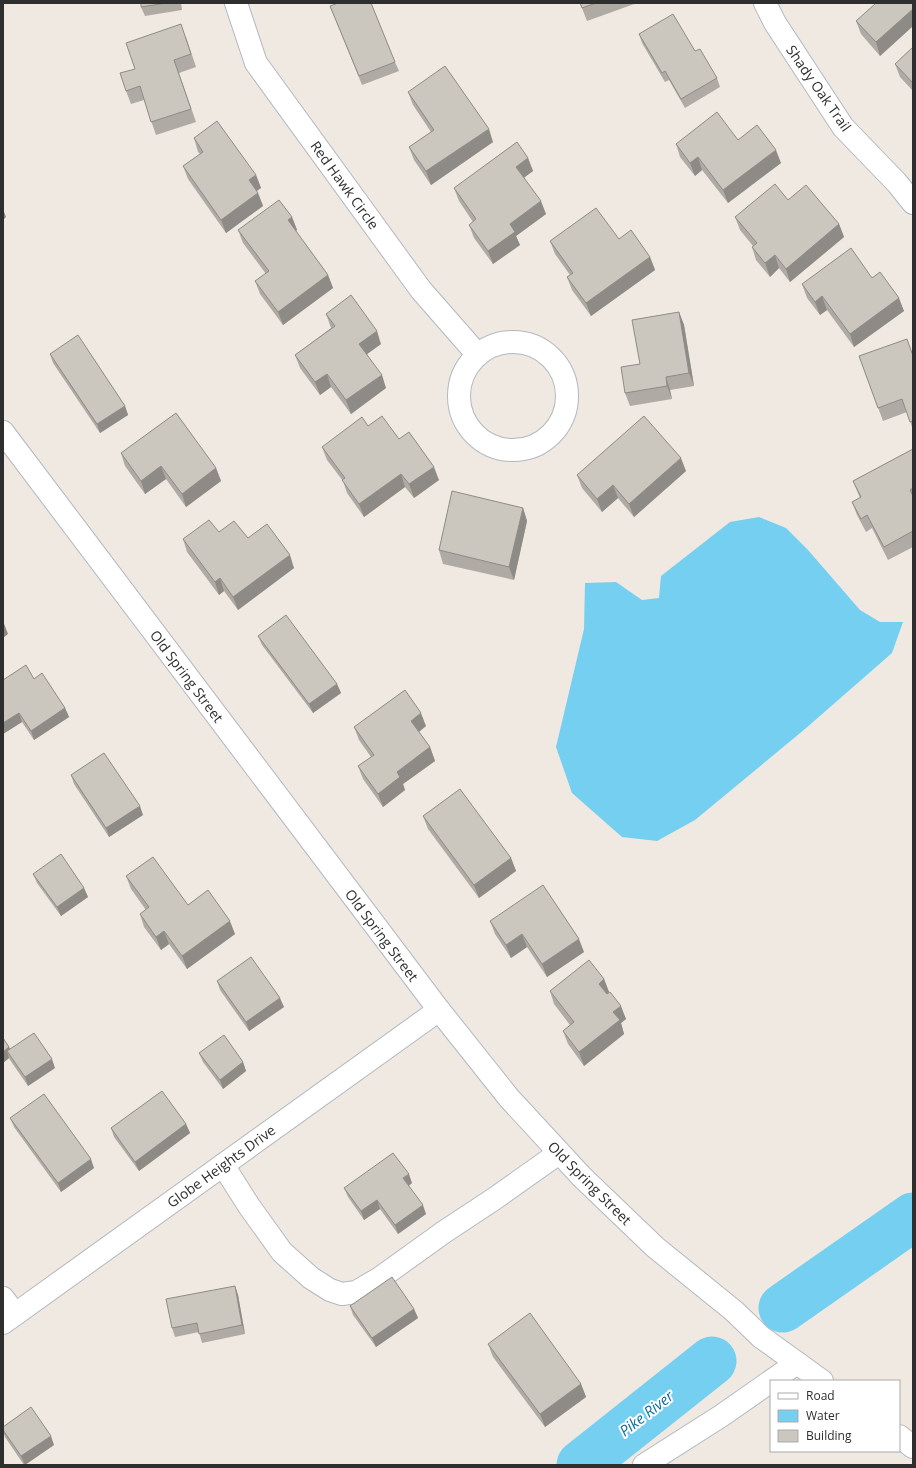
<svg xmlns="http://www.w3.org/2000/svg" width="916" height="1468" font-family="'Open Sans',sans-serif">
	<style>
		.water { fill: #75cff0 }
		.lines { fill: none; stroke-linecap: round; stroke-linejoin: round }
		.river { stroke: #75cff0; stroke-width: 49 }
		.minor-casing { stroke: #b4b7c1; stroke-width: 24 }
		.minor { stroke: #fff; stroke-width: 22 }
		.wall { fill: #afaba4 }
		.shaded-wall { fill: #8e8b86 }
		.building { fill: #cbc7bf; stroke: #8e8b86 }
		.labels { text-anchor: middle; dominant-baseline: central; stroke-width: 4; stroke-linejoin: round; paint-order: stroke }
		.street-label { font-size: 14px; fill: #2e2e2e; stroke: #fff }
		.water-label { font-size: 15px; font-style: italic; fill: #0d6fa3; stroke: #fff }
	</style>
	<rect width="100%" height="100%" fill="#efe9e1"/>
	<path class="water" d="M759,517L786,528L808,550L860,610L880,622H903L892,653L805,729L695,820L657,841L622,837L572,793L556,747L584,629L585,583L616,582L642,600L659,598L661,576L730,522Z"/>
	<g class="lines">
		<g class="river">
			<path d="M783,1308L913,1217"/>
			<path d="M581,1465L712,1361"/>
		</g>
		<defs>
			<g id="minor">
				<path d="M236,3L256,63L421,290L477,354"/>
				<path d="M765,3L775,23L843,127L897,183L913,203"/>
				<circle cx="513" cy="396" r="54"/>
				<path d="M3,432L439,1010L509,1098L582,1177L655,1247L734,1311L761,1337L822,1381"/>
				<path d="M223,1165L249,1206L282,1252L311,1278L330,1290L342,1294L356,1292L380,1278L444,1232L494,1199L559,1153"/>
				<path d="M3,1298L15,1314"/>
				<path d="M3,1323L439,1010"/>
				<path d="M899,1436L913,1447"/>
				<path d="M644,1465L721,1416L797,1363"/>
			</g>
		</defs>
		<use href="#minor" class="minor-casing"/>
		<use href="#minor" class="minor"/>
	</g>
	<g class="wall">
		<path d="M141,3H181L182,10L145,16L141,7Z"/>
		<path d="M580,3H637L587,21Z"/>
		<path d="M913,3V26L880,56L861,34L856,21Z"/>
		<path d="M330,6L395,62L399,71L362,85Z"/>
		<path d="M639,34L695,51L717,78L720,87L685,108L669,80L665,82L642,43Z"/>
		<path d="M186,37L196,67L179,73L196,122L156,135L144,100L131,104L126,91L135,69Z"/>
		<path d="M913,47V91L900,77L895,64Z"/>
		<path d="M408,92L493,142L431,185L414,160L409,147L431,132L413,105Z"/>
		<path d="M194,138L256,175L261,188L256,191L258,193L263,206L226,233L188,179L183,166L200,154L198,152Z"/>
		<path d="M738,140L781,163L728,203L702,170L695,176L680,157L676,144Z"/>
		<path d="M528,158L533,171L524,177L546,214L516,236L520,245L493,264L474,238L469,225L473,222L459,201L454,188Z"/>
		<path d="M788,200L839,224L844,237L790,282L779,268L770,277L756,260L752,247L753,246L740,230L735,217Z"/>
		<path d="M292,217L297,230L296,231L328,275L333,288L283,325L260,294L255,281L266,274L243,243L238,230Z"/>
		<path d="M550,241L650,257L655,270L591,316L572,290L567,277L570,275L555,254Z"/>
		<path d="M872,278L904,311L854,347L827,310L820,315L807,298L802,284Z"/>
		<path d="M679,312L684,325L694,386L670,390L672,399L630,406L625,393L640,364Z"/>
		<path d="M326,314L381,344L367,354L386,388L351,414L331,387L320,395L300,368L295,355L331,328Z"/>
		<path d="M50,354L125,406L128,415L100,433L53,363Z"/>
		<path d="M859,356H913V430L907,412L883,421Z"/>
		<path d="M368,426L399,439L439,480L414,498L405,487L364,517L347,493L343,481L327,460L322,447Z"/>
		<path d="M913,449V547L888,560L872,528L866,532L857,515L852,502L860,498L853,481Z"/>
		<path d="M121,453L216,468L221,481L186,507L166,479L145,494L125,466Z"/>
		<path d="M686,471L634,517L618,498L602,512L582,488L577,475Z"/>
		<path d="M523,508L527,521L514,580L443,564L439,550Z"/>
		<path d="M219,532L248,538L294,568L238,610L224,591L219,595L187,552L183,539Z"/>
		<path d="M258,636L337,684L341,693L313,713L262,645Z"/>
		<path d="M34,679L65,708L69,717L34,740L22,722L3,734V680Z"/>
		<path d="M426,726L419,732L430,747L435,761L403,784L405,790L383,807L363,779L358,766L371,757L359,740L354,727Z"/>
		<path d="M71,775L143,815L109,837L74,784Z"/>
		<path d="M423,816L511,858L516,871L479,898L428,829Z"/>
		<path d="M33,874L84,888L88,897L61,916L37,883Z"/>
		<path d="M126,876L188,905L235,934L187,969L169,944L161,950L144,927L140,914L146,910L131,889Z"/>
		<path d="M490,921L584,952L547,977L527,947L511,958L495,934Z"/>
		<path d="M604,979L609,992L607,994L626,1019L621,1023L624,1034L584,1066L568,1044L563,1031L570,1025L554,1004L550,991Z"/>
		<path d="M217,981L284,1007L249,1031L220,990Z"/>
		<path d="M3,1038L9,1047L10,1049L55,1068L28,1086L10,1060L9,1058L3,1063Z"/>
		<path d="M199,1053L243,1062L246,1071L223,1089L203,1062Z"/>
		<path d="M10,1118L94,1168L61,1192L14,1127Z"/>
		<path d="M186,1124L190,1133L139,1171L114,1137L111,1128Z"/>
		<path d="M412,1183L409,1186L426,1214L398,1234L380,1209L364,1220L348,1197L344,1188Z"/>
		<path d="M235,1286L238,1295L245,1334L202,1343L199,1332L175,1337L172,1328Z"/>
		<path d="M350,1306L414,1309L418,1318L376,1347L353,1315Z"/>
		<path d="M488,1344L581,1384L586,1397L545,1427L493,1357Z"/>
		<path d="M3,1427L54,1445L24,1465L5,1437L3,1432Z"/>
	</g>
	<g class="shaded-wall">
		<path d="M913,9V26L880,56L876,42Z"/>
		<path d="M489,129L493,142L431,185L426,171Z"/>
		<path d="M776,150L781,163L728,203L723,190Z"/>
		<path d="M698,157L702,170L695,176L690,163Z"/>
		<path d="M528,158L533,171L521,180L516,167Z"/>
		<path d="M256,175L261,188L254,193L249,180Z"/>
		<path d="M258,193L263,206L226,233L221,220Z"/>
		<path d="M541,201L546,214L516,236L520,245L493,264L488,251L510,224Z"/>
		<path d="M3,209L6,217L3,220Z"/>
		<path d="M292,217L297,230L293,233L288,220Z"/>
		<path d="M839,224L844,237L790,282L786,269Z"/>
		<path d="M775,255L779,268L770,277L765,263Z"/>
		<path d="M650,257L655,270L591,316L586,303Z"/>
		<path d="M328,275L333,288L283,325L278,312Z"/>
		<path d="M822,296L827,310L820,315L815,302Z"/>
		<path d="M899,298L904,311L854,347L850,334Z"/>
		<path d="M679,312L684,325L694,386L689,373Z"/>
		<path d="M377,331L381,344L363,357L359,344Z"/>
		<path d="M327,374L331,387L320,395L315,382Z"/>
		<path d="M382,375L386,388L351,414L346,400Z"/>
		<path d="M666,377L670,390L672,399L667,386Z"/>
		<path d="M125,406L128,415L100,433L97,424Z"/>
		<path d="M681,458L686,471L634,517L629,504Z"/>
		<path d="M161,466L166,479L145,494L141,481Z"/>
		<path d="M434,467L439,480L414,498L409,484Z"/>
		<path d="M216,468L221,481L186,507L182,494Z"/>
		<path d="M401,474L405,487L364,517L359,504Z"/>
		<path d="M613,485L618,498L602,512L597,499Z"/>
		<path d="M523,508L527,521L514,580L509,567Z"/>
		<path d="M290,555L294,568L238,610L233,597Z"/>
		<path d="M220,578L224,591L219,595L215,582Z"/>
		<path d="M3,621L8,634L3,638Z"/>
		<path d="M337,684L341,693L313,713L309,704Z"/>
		<path d="M65,708L69,717L34,740L31,731Z"/>
		<path d="M19,713L22,722L3,734V723Z"/>
		<path d="M421,713L426,726L416,734L411,721Z"/>
		<path d="M430,747L435,761L403,784L405,790L383,807L378,794L397,772Z"/>
		<path d="M140,806L143,815L109,837L106,828Z"/>
		<path d="M511,858L516,871L479,898L474,885Z"/>
		<path d="M84,888L88,897L61,916L57,907Z"/>
		<path d="M230,921L235,934L187,969L182,956Z"/>
		<path d="M164,931L169,944L161,950L156,937Z"/>
		<path d="M522,934L527,947L511,958L506,945Z"/>
		<path d="M579,939L584,952L547,977L542,964Z"/>
		<path d="M604,979L609,992L604,997L599,984Z"/>
		<path d="M280,998L284,1007L249,1031L246,1022Z"/>
		<path d="M621,1006L626,1019L621,1023L624,1034L584,1066L579,1052L613,1012Z"/>
		<path d="M9,1047L13,1056L7,1051L9,1058L3,1063V1052Z"/>
		<path d="M52,1059L55,1068L28,1086L25,1077Z"/>
		<path d="M243,1062L246,1071L223,1089L220,1080Z"/>
		<path d="M186,1124L190,1133L139,1171L135,1162Z"/>
		<path d="M91,1159L94,1168L61,1192L58,1183Z"/>
		<path d="M409,1174L412,1183L406,1187L403,1178Z"/>
		<path d="M377,1200L380,1209L364,1220L361,1211Z"/>
		<path d="M423,1205L426,1214L398,1234L395,1225Z"/>
		<path d="M235,1286L238,1295L245,1334L242,1325Z"/>
		<path d="M414,1309L418,1318L376,1347L372,1338Z"/>
		<path d="M581,1384L586,1397L545,1427L540,1414Z"/>
		<path d="M51,1436L54,1445L25,1465L21,1456Z"/>
	</g>
	<g class="building">
		<path d="M141,3H166L141,7Z"/>
		<path d="M338,3H371L395,62L359,76L330,6Z"/>
		<path d="M580,3H596L582,8Z"/>
		<path d="M876,3H913V9L876,42L856,21Z"/>
		<path d="M673,14L695,51L700,49L717,78L681,99L665,71L662,73L639,34Z"/>
		<path d="M181,24L191,54L174,60L191,109L151,122L140,86L126,91L120,73L135,69L126,43Z"/>
		<path d="M913,47V83L895,64Z"/>
		<path d="M445,66L489,129L426,171L409,147L434,130L408,92Z"/>
		<path d="M717,112L738,140L757,125L776,150L723,190L698,157L690,163L676,144Z"/>
		<path d="M217,121L256,175L249,180L258,193L221,220L183,166L203,152L194,138Z"/>
		<path d="M517,142L528,158L516,167L541,201L510,224L515,232L488,251L469,225L476,219L454,188Z"/>
		<path d="M775,184L788,200L806,185L839,224L786,269L775,255L765,263L752,247L757,243L735,217Z"/>
		<path d="M279,200L292,217L288,220L328,275L278,312L255,281L269,271L238,230Z"/>
		<path d="M596,208L619,239L631,230L650,257L586,303L567,277L573,273L550,241Z"/>
		<path d="M851,248L872,278L880,272L899,298L850,334L822,296L815,302L802,284Z"/>
		<path d="M351,295L377,331L359,344L382,375L346,400L327,374L315,382L295,355L335,326L326,314Z"/>
		<path d="M679,312L689,373L666,377L667,386L625,393L621,367L640,364L632,320Z"/>
		<path d="M78,335L125,406L97,424L50,354Z"/>
		<path d="M907,339L913,356V421L910,422L902,399L878,408L859,356Z"/>
		<path d="M176,413L216,468L182,494L161,466L141,481L121,453Z"/>
		<path d="M382,416L399,439L409,432L434,467L409,484L401,474L359,504L342,480L345,478L322,447L362,417L368,426Z"/>
		<path d="M644,416L681,458L629,504L613,485L597,499L577,475Z"/>
		<path d="M913,449V488L910,490L913,496V531L884,547L867,515L861,519L852,502L861,497L853,481Z"/>
		<path d="M452,491L523,508L509,567L439,550Z"/>
		<path d="M209,520L219,532L234,521L248,538L267,524L290,555L233,597L220,578L215,582L183,539Z"/>
		<path d="M286,615L337,684L309,704L258,636Z"/>
		<path d="M26,665L34,679L42,673L65,708L31,731L19,713L3,723V680Z"/>
		<path d="M405,690L421,713L411,721L430,747L397,772L400,777L378,794L358,766L374,755L354,727Z"/>
		<path d="M104,753L140,806L106,828L71,775Z"/>
		<path d="M460,789L511,858L474,885L423,816Z"/>
		<path d="M61,854L84,888L57,907L33,874Z"/>
		<path d="M153,857L188,905L208,890L230,921L182,956L164,931L156,937L140,914L149,907L126,876Z"/>
		<path d="M543,885L579,939L542,964L522,934L506,945L490,921Z"/>
		<path d="M251,957L280,998L246,1022L217,981Z"/>
		<path d="M589,960L604,979L599,984L607,994L610,992L621,1006L613,1012L620,1020L579,1052L563,1031L574,1022L550,991Z"/>
		<path d="M34,1033L52,1059L25,1077L7,1051Z"/>
		<path d="M224,1035L243,1062L220,1080L199,1053Z"/>
		<path d="M3,1038L9,1047L3,1052Z"/>
		<path d="M162,1091L186,1124L135,1162L111,1128Z"/>
		<path d="M44,1094L91,1159L58,1183L10,1118Z"/>
		<path d="M393,1153L409,1174L403,1178L423,1205L395,1225L377,1200L361,1211L344,1188Z"/>
		<path d="M392,1277L414,1309L372,1338L350,1306Z"/>
		<path d="M235,1286L242,1325L199,1334L197,1323L172,1328L166,1299Z"/>
		<path d="M530,1313L581,1384L540,1414L488,1344Z"/>
		<path d="M31,1407L51,1436L21,1456L3,1430V1427Z"/>
	</g>
	<g class="labels">
		<g class="street-label">
			<text transform="translate(819 88) rotate(55)">Shady Oak Trail</text>
			<text transform="translate(345 185) rotate(54)">Red Hawk Circle</text>
			<text transform="translate(187 676) rotate(53)">Old Spring Street</text>
			<text transform="translate(382 935) rotate(53)">Old Spring Street</text>
			<text transform="translate(221 1166) rotate(-36)">Globe Heights Drive</text>
			<text transform="translate(590 1183) rotate(45)">Old Spring Street</text>
		</g>
		<g class="water-label">
			<text transform="translate(646 1413) rotate(-38)">Pike River</text>
		</g>
	</g>
	<rect width="916" height="1468" fill="none" stroke="#2e2e2e" stroke-width="8"/>
	<rect x="770" y="1380" width="130" height="72" fill="#ffffff" stroke="#ababab"/>
	<rect x="778" y="1393" width="20" height="6" fill="#ffffff" stroke="#ababab"/>
	<text x="806" y="1400" font-size="12" fill="#2e2e2e">Road</text>
	<rect x="778" y="1410" width="20" height="12" fill="#75cff0" stroke="#ababab"/>
	<text x="806" y="1420" font-size="12" fill="#2e2e2e">Water</text>
	<rect x="778" y="1430" width="20" height="12" fill="#cbc7bf" stroke="#ababab"/>
	<text x="806" y="1440" font-size="12" fill="#2e2e2e">Building</text>
</svg>
